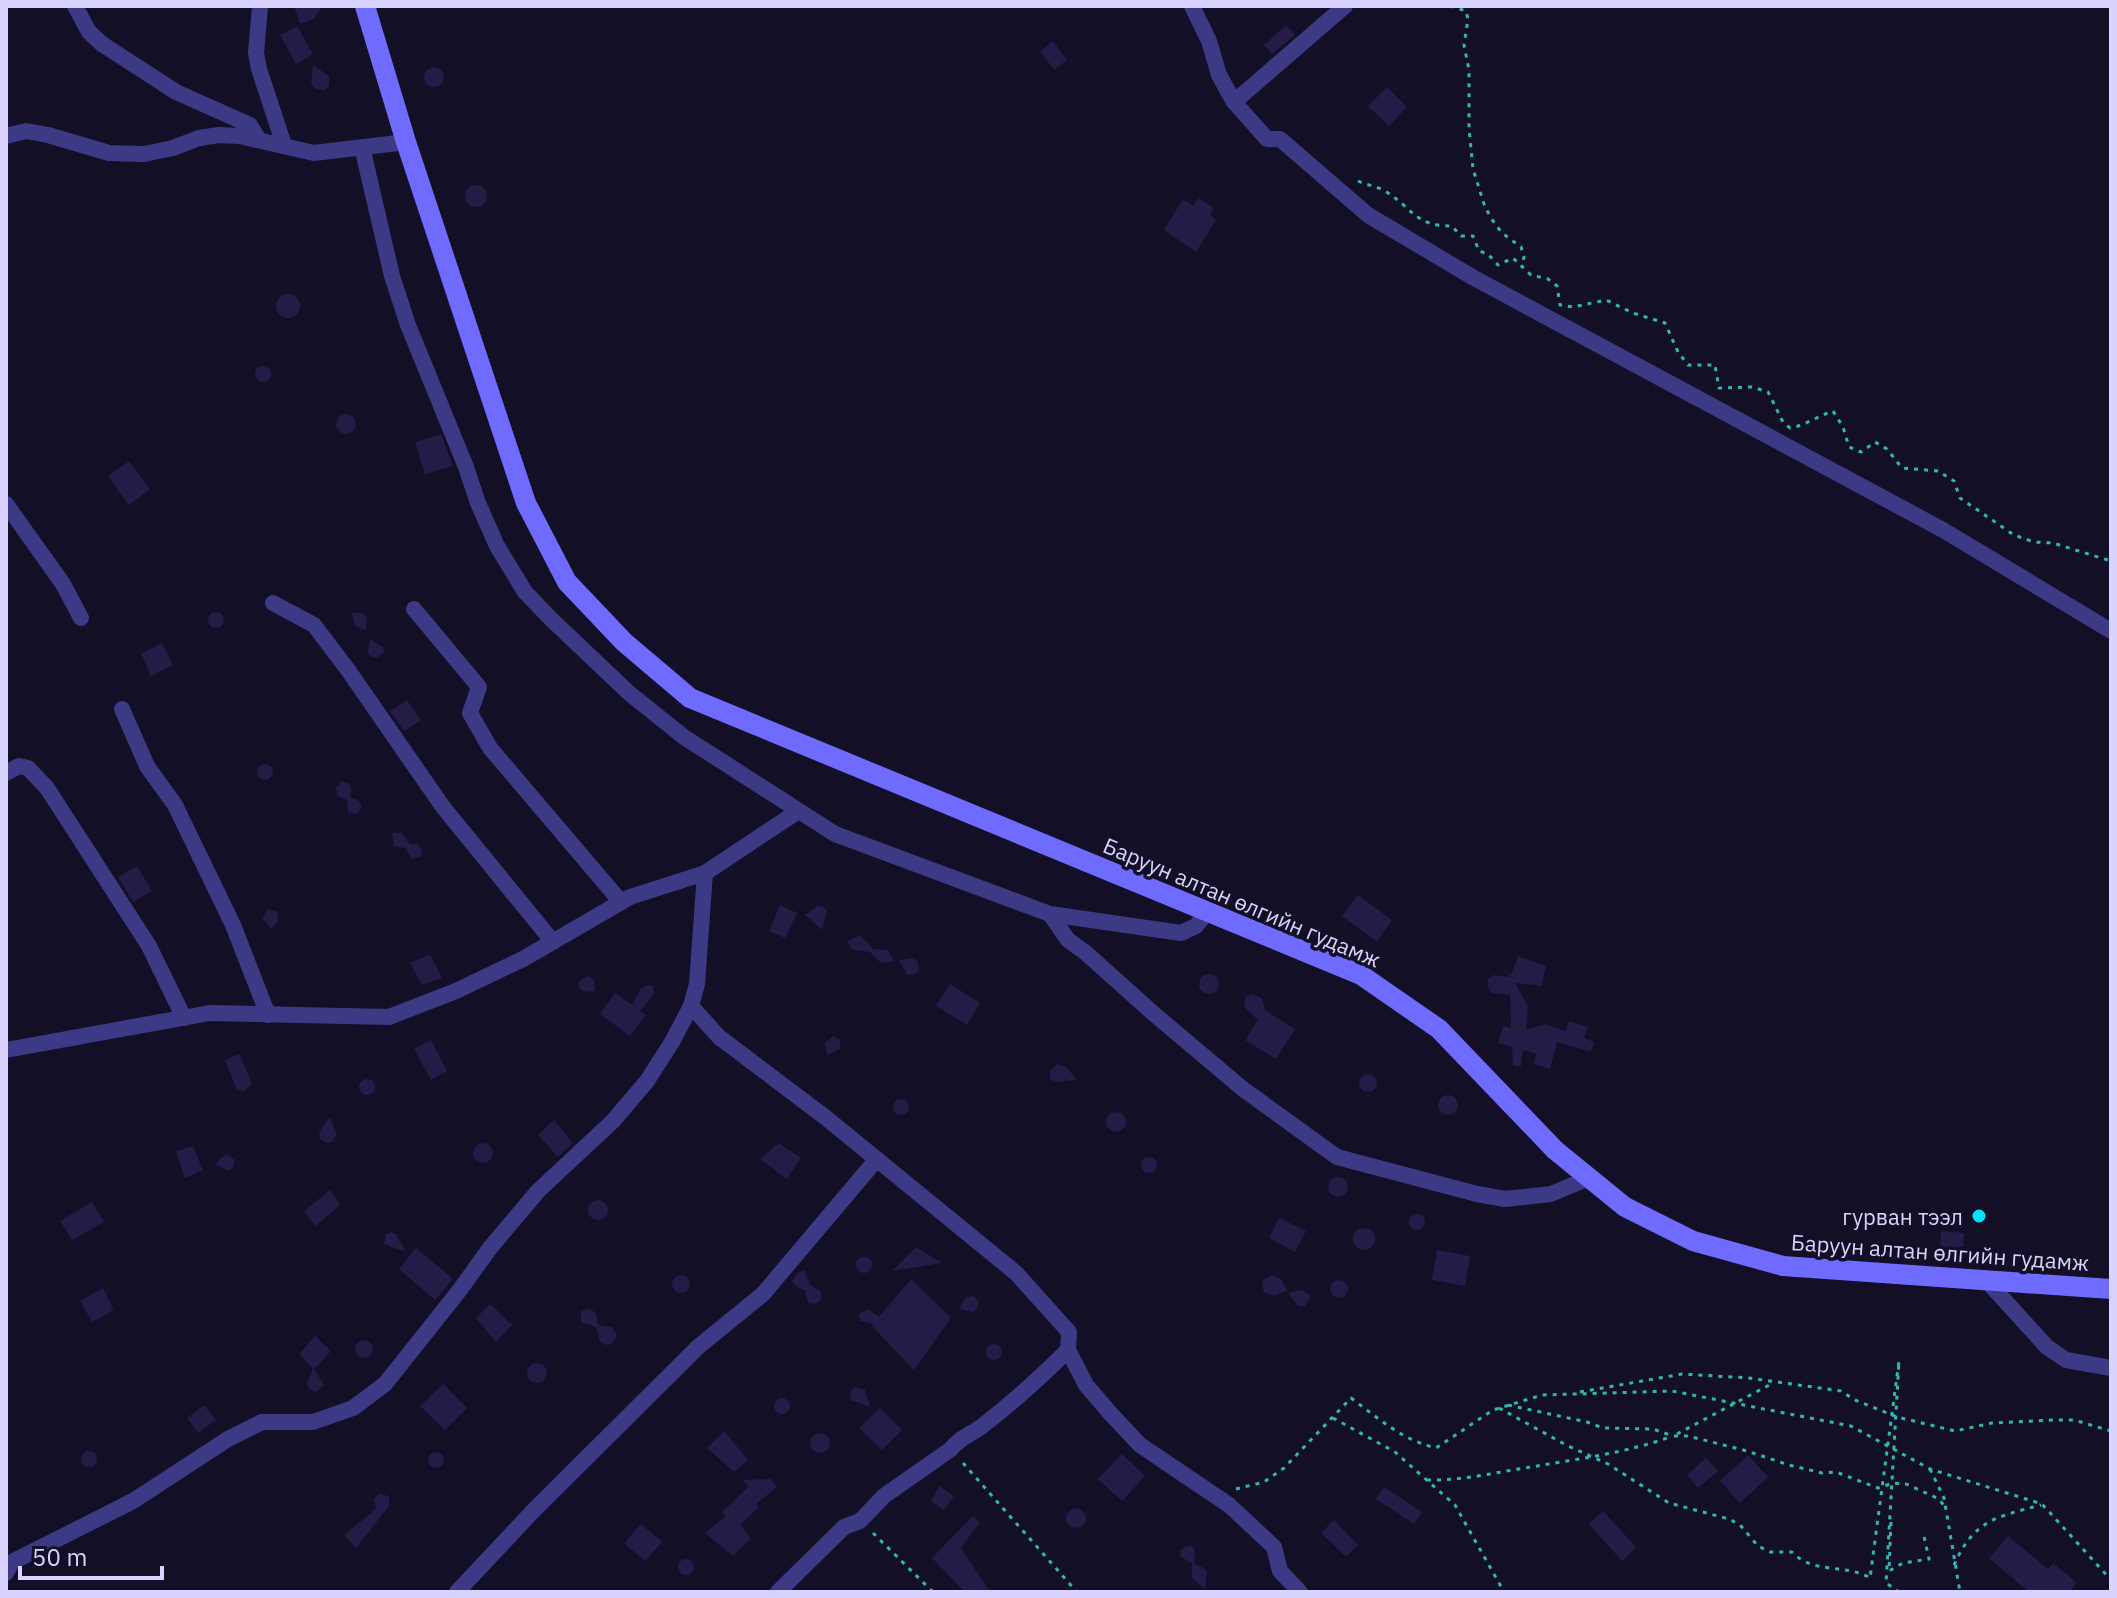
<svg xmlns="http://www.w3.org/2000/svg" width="2117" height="1598" font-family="'IBM Plex Sans',sans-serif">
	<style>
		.building { fill: #241b47 }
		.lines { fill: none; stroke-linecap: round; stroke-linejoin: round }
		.path { stroke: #2fb8b0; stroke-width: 3; stroke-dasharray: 4 6; stroke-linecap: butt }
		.minor { stroke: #3d3a85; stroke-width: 16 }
		.secondary { stroke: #6f6bff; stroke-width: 20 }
		.poi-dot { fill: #00e5ff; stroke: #130f26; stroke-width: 3 }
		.labels { text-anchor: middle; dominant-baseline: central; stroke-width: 7; stroke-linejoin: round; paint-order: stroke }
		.street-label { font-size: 22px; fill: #d9d4ff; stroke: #130f26 }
		.poi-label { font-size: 22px; fill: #d9d4ff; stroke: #130f26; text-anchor: end }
	</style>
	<rect width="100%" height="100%" fill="#130f26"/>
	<g class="building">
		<path d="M294,6H322L314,19L300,24Z"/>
		<path d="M1286,25L1295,35L1272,54L1264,45Z"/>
		<path d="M297,26L313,54L296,64L280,35Z"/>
		<path d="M1053,41L1067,60L1054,70L1040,51Z"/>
		<path d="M313,65L329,76V86L324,90L315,89L311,84Z"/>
		<circle cx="434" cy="77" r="10"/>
		<path d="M1387,87L1407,107L1389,126L1368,106Z"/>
		<circle cx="476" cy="196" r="11"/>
		<path d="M1199,198L1213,208L1210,215L1216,220L1196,252L1164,230L1183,199L1193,206Z"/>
		<circle cx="288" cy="306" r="12"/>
		<circle cx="263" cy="374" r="8"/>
		<circle cx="346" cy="424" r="10"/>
		<path d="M441,434L453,466L425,474L415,442Z"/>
		<path d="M129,461L150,489L129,505L108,476Z"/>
		<circle cx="216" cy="620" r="8"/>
		<path d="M352,613H362L367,617L366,630L355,626Z"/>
		<path d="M370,639L383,647L384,652L377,658L370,656L368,652Z"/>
		<path d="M162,643L173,665L151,676L141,654Z"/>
		<path d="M407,700L421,720L404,731L390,711Z"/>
		<circle cx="265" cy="772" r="8"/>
		<path d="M341,781L349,784L351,788L350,797L359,801L362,806L357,814L348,812L347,800L337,795L336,788Z"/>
		<path d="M392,833H402L410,844H418L422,850L421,856L412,859L405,848L394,846Z"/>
		<path d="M137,866L152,891L133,902L118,877Z"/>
		<path d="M1358,895L1392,920L1377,942L1342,916Z"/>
		<path d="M780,905L797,913L785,938L769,931Z"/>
		<path d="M817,906L823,907L827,911L822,930L805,915Z"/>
		<path d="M268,909L277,912L278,917V921L271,929L262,918Z"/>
		<path d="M860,935L873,949L888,950L894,961L881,963L870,952L853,950L847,941Z"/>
		<path d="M430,954L442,978L422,985L410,963Z"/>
		<path d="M1518,956L1546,966L1542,986L1515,983L1528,1006L1526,1030L1546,1024L1566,1031L1569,1021L1588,1027L1584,1038L1594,1042L1591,1052L1557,1042L1550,1069L1534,1064L1536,1054L1523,1050L1521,1066H1513L1512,1047L1498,1043L1503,1026L1511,1028L1510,995L1491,993L1487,985L1488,979L1494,975L1509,977V971L1511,975Z"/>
		<path d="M913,958L918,962L919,970L915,974L907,975L899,960Z"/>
		<circle cx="1209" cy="984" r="10"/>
		<path d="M588,976L594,980L595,991L584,992L579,988V981Z"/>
		<path d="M950,984L980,1003L967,1025L936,1006Z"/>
		<path d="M648,985L653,986L654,994L640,1011L646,1015L630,1036L600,1014L615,993L632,1005L641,988Z"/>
		<path d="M1252,994L1262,998L1265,1010L1295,1029L1276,1059L1245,1040L1258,1020L1244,1007L1246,997Z"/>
		<path d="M833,1036L840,1040V1049L827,1055L825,1043Z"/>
		<path d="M431,1040L447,1071L431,1080L414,1049Z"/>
		<path d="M239,1054L252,1083L245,1091L237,1090L225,1060Z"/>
		<path d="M1057,1064L1066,1067L1077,1080L1054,1082L1050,1078V1071Z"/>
		<circle cx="1368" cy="1083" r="9"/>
		<circle cx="367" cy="1087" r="8"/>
		<circle cx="1448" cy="1105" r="10"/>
		<circle cx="901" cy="1107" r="8"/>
		<circle cx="1116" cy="1122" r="10"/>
		<path d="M330,1117L337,1135L332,1142L326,1143L320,1138L319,1132Z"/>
		<path d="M554,1120L573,1143L558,1157L538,1135Z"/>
		<path d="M779,1143L801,1158L787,1179L760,1159Z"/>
		<circle cx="483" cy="1153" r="10"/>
		<path d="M193,1146L203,1170L185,1178L176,1151Z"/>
		<path d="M226,1154L235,1160L233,1168L228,1171L215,1164Z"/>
		<circle cx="1149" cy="1165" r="8"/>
		<circle cx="1338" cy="1187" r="10"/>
		<path d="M330,1190L340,1205L315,1226L304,1211Z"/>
		<circle cx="598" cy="1210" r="10"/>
		<path d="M92,1202L104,1222L72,1240L60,1221Z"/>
		<circle cx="1417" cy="1222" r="8"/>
		<path d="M1279,1218L1306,1231L1295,1252L1269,1238Z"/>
		<circle cx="1364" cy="1239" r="11"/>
		<path d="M1941,1231L1964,1233L1963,1254L1940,1253Z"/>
		<path d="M391,1232L396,1234L406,1252L384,1244L386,1234Z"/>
		<path d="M916,1247L942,1263L892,1271Z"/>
		<path d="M416,1248L453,1279L435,1300L399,1269Z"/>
		<path d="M1437,1250L1470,1256L1465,1286L1432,1280Z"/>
		<circle cx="864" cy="1265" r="8"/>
		<path d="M804,1270L811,1286L820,1290L821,1294V1299L816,1304L808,1303L805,1290L797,1287L792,1281L796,1274Z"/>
		<path d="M1272,1275L1281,1279L1287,1290L1275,1296L1265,1293L1262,1287L1263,1280Z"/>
		<circle cx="681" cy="1284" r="9"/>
		<path d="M911,1279L951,1318L914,1370L872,1326L873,1324L860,1321L859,1314L868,1309L879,1317Z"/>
		<circle cx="1339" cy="1289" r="9"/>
		<path d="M103,1288L114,1310L92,1322L80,1301Z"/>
		<path d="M1302,1290L1311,1296L1305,1306H1298L1288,1293Z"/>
		<path d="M974,1296L979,1303L976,1310L972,1312L959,1309L966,1297Z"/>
		<path d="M490,1304L512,1325L496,1342L476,1318Z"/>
		<path d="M589,1308L596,1313L598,1325L611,1327L615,1331L617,1337L611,1344L605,1345L600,1342L596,1327L581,1322V1311Z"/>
		<path d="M315,1336L331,1351L314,1369L324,1385L316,1392L309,1389L307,1384L313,1368L299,1354Z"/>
		<circle cx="364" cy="1349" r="9"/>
		<circle cx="994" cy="1352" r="8"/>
		<circle cx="537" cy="1373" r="10"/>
		<path d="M443,1384L467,1408L445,1430L420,1406Z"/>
		<path d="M854,1387L865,1390L870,1407L851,1400L850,1392Z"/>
		<circle cx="782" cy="1406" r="8"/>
		<path d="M204,1405L216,1420L198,1433L187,1418Z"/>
		<path d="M880,1408L902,1430L882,1450L859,1428Z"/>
		<path d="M724,1431L748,1460L734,1472L707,1448Z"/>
		<circle cx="820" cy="1443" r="10"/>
		<circle cx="89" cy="1459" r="8"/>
		<circle cx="436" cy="1460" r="8"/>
		<path d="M1122,1454L1145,1476L1122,1501L1098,1479Z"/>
		<path d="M1748,1455L1768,1477L1740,1503L1720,1481Z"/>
		<path d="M1706,1458L1718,1471L1698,1488L1687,1475Z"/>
		<path d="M771,1479L777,1487L756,1504L759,1507L740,1525L751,1538L733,1556L705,1533L726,1516L722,1512L749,1486L742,1480Z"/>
		<path d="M939,1486L954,1496L944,1510L931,1501Z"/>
		<path d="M1384,1487L1422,1512L1414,1524L1376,1499Z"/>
		<path d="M379,1494L389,1496V1506L356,1548L344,1535L376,1509L374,1499Z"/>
		<circle cx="1076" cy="1518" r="10"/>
		<path d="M1603,1511L1636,1547L1622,1561L1589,1524Z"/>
		<path d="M973,1516L980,1522L961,1548L990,1592H965L932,1558Z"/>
		<path d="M1334,1520L1358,1545L1346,1557L1321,1533Z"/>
		<path d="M641,1524L662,1542L645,1561L624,1543Z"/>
		<path d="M2008,1536L2048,1569L2053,1563L2077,1583L2069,1592H2029L1989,1558Z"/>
		<path d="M1187,1546H1192L1195,1551L1194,1564L1181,1557L1180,1550Z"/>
		<circle cx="686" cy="1567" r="8"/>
		<path d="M1192,1563L1204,1568L1207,1572L1205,1589L1192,1578Z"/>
	</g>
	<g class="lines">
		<g class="path">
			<path d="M1450,6L1466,11L1468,19L1464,45L1469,70V128L1473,169L1485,207L1493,221L1502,233L1521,247L1524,257L1522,264"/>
			<path d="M1358,181C1366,185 1376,186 1383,190C1413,207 1413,226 1452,226L1461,236H1473L1479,251L1488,254L1498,265L1513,258L1531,275L1548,279L1557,286L1560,305L1573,307L1606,300L1633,313L1665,323L1678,352L1688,365H1715L1719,388L1752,387L1768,392L1783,422L1790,428C1806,425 1818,416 1833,411L1843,427L1849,447L1861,452L1875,442L1887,449L1902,468L1938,471L1954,481L1960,498L2014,535L2034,542L2053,543L2111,561"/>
			<path d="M1580,1392L1682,1374L1749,1378L1841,1391L1855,1400L1897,1417L1955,1431L1992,1423L2052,1420H2074L2111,1431"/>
			<path d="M1508,1405L1587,1422L1603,1428L1653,1429L1673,1436H1688L1747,1451L1789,1465L1822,1473L1836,1472L1878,1488L1893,1483L1906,1484L1937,1498L1945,1506"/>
			<path d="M1499,1408L1566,1445L1608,1464L1669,1503L1729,1519L1740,1525L1758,1546L1770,1552H1792C1814,1575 1845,1563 1870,1578L1899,1361L1886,1583L1899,1592"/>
			<path d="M1333,1418L1395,1452L1455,1505L1504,1592"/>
			<path d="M1677,1434L1773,1383"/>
			<path d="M963,1463L1077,1592"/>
			<path d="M1930,1469L1944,1498L1960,1592"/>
			<path d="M1427,1480C1462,1481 1497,1472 1531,1467C1577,1459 1626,1453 1670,1437"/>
			<path d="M1236,1489L1264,1482L1284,1468L1351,1398C1378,1418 1402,1440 1436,1448L1493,1410L1542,1395L1672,1391L1851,1426L1930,1469L2042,1504L2111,1580"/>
			<path d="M1891,1522L1889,1571L1903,1563L1929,1559L1923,1532"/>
			<path d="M873,1533L933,1592"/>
			<path d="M1954,1565C1974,1520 1996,1517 2041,1505"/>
		</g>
		<g class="minor">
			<path d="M75,6L89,32L102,44L176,92L250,125L259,140"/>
			<path d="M260,6L256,53L259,69L284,145"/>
			<path d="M1192,6L1209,41L1219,75L1234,102L1267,139H1280L1368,215L1474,278L1943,530L2111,631"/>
			<path d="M1234,102L1345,6"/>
			<path d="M6,136L26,131L48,135L109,153L144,154L173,148L199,138L219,135L240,136L314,153L406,142"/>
			<path d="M362,147L392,276L408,325L466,467L478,503L497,546L525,592L551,619L629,693L684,737L835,834L1050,914L1181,933L1196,926L1208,911"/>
			<path d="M6,504L63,584L81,618"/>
			<path d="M273,603L314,625L348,670L443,807L553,942"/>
			<path d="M414,609L479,687L470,713L490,748L621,902"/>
			<path d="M122,709L147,766L175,805L233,925L268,1015"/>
			<path d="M6,773L19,766L28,768L47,788L149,946L184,1018"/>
			<path d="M705,873L697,984L691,1006L719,1037L825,1117L1016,1273L1069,1332L1068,1350L1086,1385L1110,1413L1140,1445L1229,1505L1274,1547L1280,1571L1300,1592"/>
			<path d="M1050,914L1068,940L1086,953L1154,1014L1243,1089L1337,1157L1477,1194L1505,1199L1551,1194L1589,1178"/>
			<path d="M6,1050L210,1013L389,1017L456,991L523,959L630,897L705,873L797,812"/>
			<path d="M1986,1280L2047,1347L2066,1360L2111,1368"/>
			<path d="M6,1573L12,1562L133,1501L228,1439L262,1422H313L353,1408L385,1384L459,1291L490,1248L538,1191L613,1121L647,1081L672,1042L691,1006"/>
			<path d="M457,1592L534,1510L698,1347L763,1294L877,1159"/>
			<path d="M778,1592L844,1527L860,1521L884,1496L951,1449C960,1437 970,1435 981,1427C1012,1403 1041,1377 1068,1350"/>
		</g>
		<path class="secondary" d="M365,6L406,142L526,503L567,582L624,642L690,698L1361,975L1439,1029L1555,1150L1625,1207L1693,1241L1783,1266L2111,1289"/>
	</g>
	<circle class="poi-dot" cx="1979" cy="1216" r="8"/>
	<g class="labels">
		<g class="street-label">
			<text transform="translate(1242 902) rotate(23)">Баруун алтан өлгийн гудамж</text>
			<text transform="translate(1940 1252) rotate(4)">Баруун алтан өлгийн гудамж</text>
		</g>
		<g class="poi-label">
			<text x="1963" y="1216">гурван тээл</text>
		</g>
	</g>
	<rect width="2117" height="1598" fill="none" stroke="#d9d4ff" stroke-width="16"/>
	<path d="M20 1566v12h142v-12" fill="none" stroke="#d9d4ff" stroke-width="4"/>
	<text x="32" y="1566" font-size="24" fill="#d9d4ff" stroke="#130f26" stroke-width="6" paint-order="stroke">50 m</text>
</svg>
